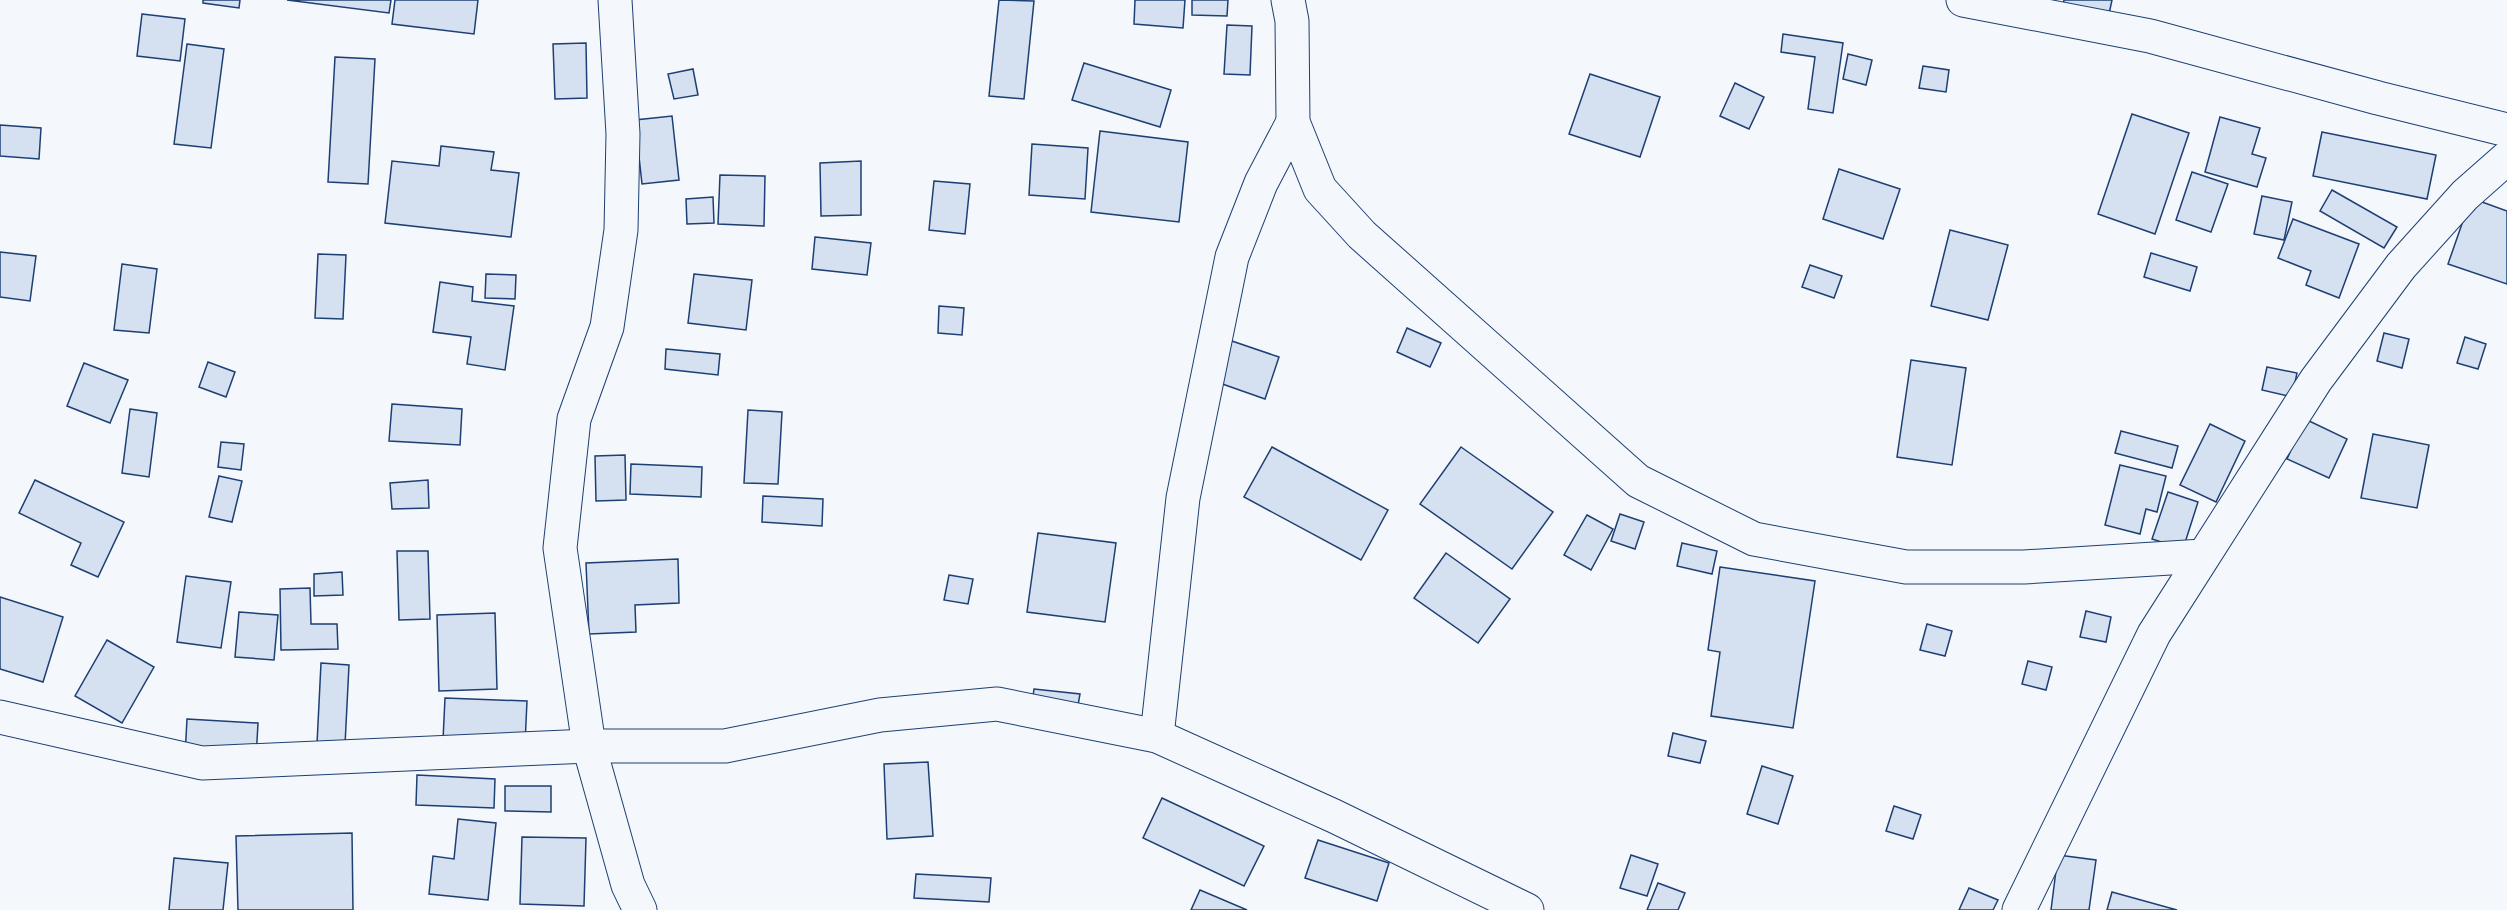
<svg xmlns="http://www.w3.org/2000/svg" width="2507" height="910" font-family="Raleway,sans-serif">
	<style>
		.building { fill: #d5e0f0; stroke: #1d3f73; stroke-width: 1.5 }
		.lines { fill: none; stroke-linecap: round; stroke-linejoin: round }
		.minor-casing { stroke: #1d3f73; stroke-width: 35 }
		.minor { stroke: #f4f7fb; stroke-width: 33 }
	</style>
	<rect width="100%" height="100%" fill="#f4f7fb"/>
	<g class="building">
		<path d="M203,0H240L239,8L203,3Z"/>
		<path d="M287,0H391L389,13Z"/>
		<path d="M395,0H478L474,34L392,24Z"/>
		<path d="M999,0L1034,1L1024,99L989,96Z"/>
		<path d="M1135,0H1185L1183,28L1134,24Z"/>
		<path d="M1192,0H1228L1227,16L1192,15Z"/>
		<path d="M2064,0H2112L2109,14L2063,5Z"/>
		<path d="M142,14L185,19L180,61L137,56Z"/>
		<path d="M1227,25L1252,26L1250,75L1224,74Z"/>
		<path d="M1783,34L1843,43L1833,113L1808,109L1815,57L1781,52Z"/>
		<path d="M586,43L587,98L555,99L553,44Z"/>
		<path d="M187,44L224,49L211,148L174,144Z"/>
		<path d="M1848,54L1872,60L1866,85L1843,79Z"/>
		<path d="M335,57L375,59L368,184L328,182Z"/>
		<path d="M1084,63L1171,90L1160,127L1072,100Z"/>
		<path d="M1923,66L1949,70L1946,92L1919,88Z"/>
		<path d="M693,69L698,95L674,99L668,74Z"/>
		<path d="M1590,74L1660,97L1640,157L1569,134Z"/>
		<path d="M1735,83L1764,97L1749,129L1720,116Z"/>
		<path d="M2132,114L2189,133L2155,234L2098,214Z"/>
		<path d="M672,116L679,180L642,184L635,120Z"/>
		<path d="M2220,117L2260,128L2252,154L2266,158L2257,187L2205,172Z"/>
		<path d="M0,125L41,128L39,159L0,156Z"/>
		<path d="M1100,131L1188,142L1179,222L1091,212Z"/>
		<path d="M2322,132L2436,155L2427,199L2313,176Z"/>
		<path d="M1032,144L1088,148L1085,199L1029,195Z"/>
		<path d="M441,146L494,152L491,170L519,173L511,237L385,223L392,161L439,166Z"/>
		<path d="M861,161V215L821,216L820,163Z"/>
		<path d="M1839,169L1900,189L1883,239L1823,219Z"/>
		<path d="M2192,172L2228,184L2211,232L2176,220Z"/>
		<path d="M720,175L765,176L764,226L718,224Z"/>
		<path d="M934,181L970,184L965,234L929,230Z"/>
		<path d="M2332,190L2397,227L2384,248L2320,211Z"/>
		<path d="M2262,196L2292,202L2284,240L2254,234Z"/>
		<path d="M713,197L714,223L687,224L686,199Z"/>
		<path d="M2471,198L2507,211V284L2448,264Z"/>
		<path d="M2293,219L2359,244L2339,298L2306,285L2311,271L2278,258Z"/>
		<path d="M1950,230L2008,245L1988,320L1931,306Z"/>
		<path d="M815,237L871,243L867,275L812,269Z"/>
		<path d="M0,252L36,256L30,301L0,297Z"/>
		<path d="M2151,253L2197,267L2190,291L2144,277Z"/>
		<path d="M318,254L346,255L343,319L315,318Z"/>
		<path d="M122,264L157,269L149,333L114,330Z"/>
		<path d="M1810,265L1842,276L1834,298L1802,287Z"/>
		<path d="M486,274L516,275L515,299L485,298Z"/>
		<path d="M694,274L752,280L746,330L688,323Z"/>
		<path d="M440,282L473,287L472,301L514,306L505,370L467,364L471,337L433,332Z"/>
		<path d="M939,306L964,308L962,335L938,333Z"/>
		<path d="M1407,328L1441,343L1430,367L1397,352Z"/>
		<path d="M2384,333L2409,339L2402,368L2377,361Z"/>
		<path d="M2465,337L2486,344L2478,369L2457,363Z"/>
		<path d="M1226,339L1279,357L1265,399L1211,380Z"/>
		<path d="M666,349L720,354L718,375L665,369Z"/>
		<path d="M1911,360L1966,368L1952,465L1897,457Z"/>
		<path d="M208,362L235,372L226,397L199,387Z"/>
		<path d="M84,363L128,380L110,423L67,406Z"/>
		<path d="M2267,367L2297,373L2292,397L2262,390Z"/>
		<path d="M392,404L462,409L460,445L389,441Z"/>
		<path d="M130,409L157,413L149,477L122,473Z"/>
		<path d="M748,410L782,412L778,484L744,483Z"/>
		<path d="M2305,419L2347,439L2329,478L2287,459Z"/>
		<path d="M2210,424L2245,441L2216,502L2180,485Z"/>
		<path d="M2121,431L2178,446L2172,468L2115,453Z"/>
		<path d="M2373,434L2429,445L2417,508L2361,498Z"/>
		<path d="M221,442L244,444L241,470L218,467Z"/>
		<path d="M1272,447L1388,510L1361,560L1244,497Z"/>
		<path d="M1461,447L1553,512L1512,569L1420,504Z"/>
		<path d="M625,455L626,500L596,501L595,456Z"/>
		<path d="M631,464L702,467L701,497L630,494Z"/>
		<path d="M2120,465L2166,476L2157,512L2146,509L2140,534L2105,525Z"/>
		<path d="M219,476L242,481L232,522L209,517Z"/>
		<path d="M35,480L124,522L98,577L71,565L81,543L19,513Z"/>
		<path d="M428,480L429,508L392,509L390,483Z"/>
		<path d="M2168,492L2198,502L2183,549L2152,539Z"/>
		<path d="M763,496L823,499L822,526L762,522Z"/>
		<path d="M1620,514L1644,522L1635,549L1611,541Z"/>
		<path d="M1587,515L1613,529L1591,570L1564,555Z"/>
		<path d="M1038,533L1116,543L1105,622L1027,612Z"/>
		<path d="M1682,543L1717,551L1712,574L1677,566Z"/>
		<path d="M397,551H428L430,619L399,620Z"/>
		<path d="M1446,553L1510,599L1478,643L1414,598Z"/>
		<path d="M678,559L679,603L635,605L636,632L589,634L586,563Z"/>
		<path d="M1720,567L1815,581L1793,728L1711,716L1720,652L1708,650Z"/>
		<path d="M342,572L343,595L314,596V574Z"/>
		<path d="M949,575L973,579L968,604L944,600Z"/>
		<path d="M186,576L231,582L221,648L177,642Z"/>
		<path d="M310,588L311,624H337L338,649L281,650L280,589Z"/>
		<path d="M0,597L63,617L43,682L0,669Z"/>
		<path d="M2086,611L2111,617L2106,642L2080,637Z"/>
		<path d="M239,612L278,615L274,660L235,657Z"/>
		<path d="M495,613L497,689L439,691L437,615Z"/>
		<path d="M1927,624L1952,631L1945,656L1920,650Z"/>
		<path d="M107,640L154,667L122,723L75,696Z"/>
		<path d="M2028,661L2052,667L2046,690L2022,684Z"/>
		<path d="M321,663L349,665L345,745L317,744Z"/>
		<path d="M1034,689L1080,694L1076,717L1031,711Z"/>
		<path d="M445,698L527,701L525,744L443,740Z"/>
		<path d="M187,719L258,723L256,759L185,756Z"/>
		<path d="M1673,733L1706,741L1700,763L1668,756Z"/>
		<path d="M928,762L933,836L887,839L884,764Z"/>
		<path d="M1762,766L1793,776L1778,824L1747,814Z"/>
		<path d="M417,775L495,779L494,808L416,805Z"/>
		<path d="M505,786H551V812L505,811Z"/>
		<path d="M1162,798L1264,846L1244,886L1143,838Z"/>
		<path d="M1894,806L1921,815L1913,839L1886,831Z"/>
		<path d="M458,819L496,823L488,900L429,894L433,856L454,859Z"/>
		<path d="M352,833L353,910H238L236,836Z"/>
		<path d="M522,837L586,838L584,906L520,904Z"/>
		<path d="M1318,840L1389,863L1377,901L1305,878Z"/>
		<path d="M1631,855L1658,864L1647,896L1620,888Z"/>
		<path d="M2058,855L2096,860L2089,910H2051Z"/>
		<path d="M174,858L228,863L223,910H169Z"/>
		<path d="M916,874L991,878L989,902L914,898Z"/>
		<path d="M1658,883L1685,893L1678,910H1647Z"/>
		<path d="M1969,888L1998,900L1993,910H1959Z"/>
		<path d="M1200,890L1247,910H1191Z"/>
		<path d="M2112,892L2177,910H2107Z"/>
	</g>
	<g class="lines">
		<defs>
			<g id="minor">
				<path d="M615,0L623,134L621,230L607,327L574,419L560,548L589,746L628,885L640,910"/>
				<path d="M1288,0L1292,21L1293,122L1320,189L1362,235L1638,481L1754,539L1906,567H2024L2203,556"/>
				<path d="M1963,0L2150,36L2378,98L2507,130"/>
				<path d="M0,717L202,763L589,746H725L880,715L997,704L1157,736L1334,816L1527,910"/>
				<path d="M1157,736L1183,498L1232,257L1261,183L1293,122"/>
				<path d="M2019,910L2154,634L2316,380L2401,266L2465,195L2507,158"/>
			</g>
		</defs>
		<use href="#minor" class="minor-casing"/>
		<use href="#minor" class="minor"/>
	</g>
</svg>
